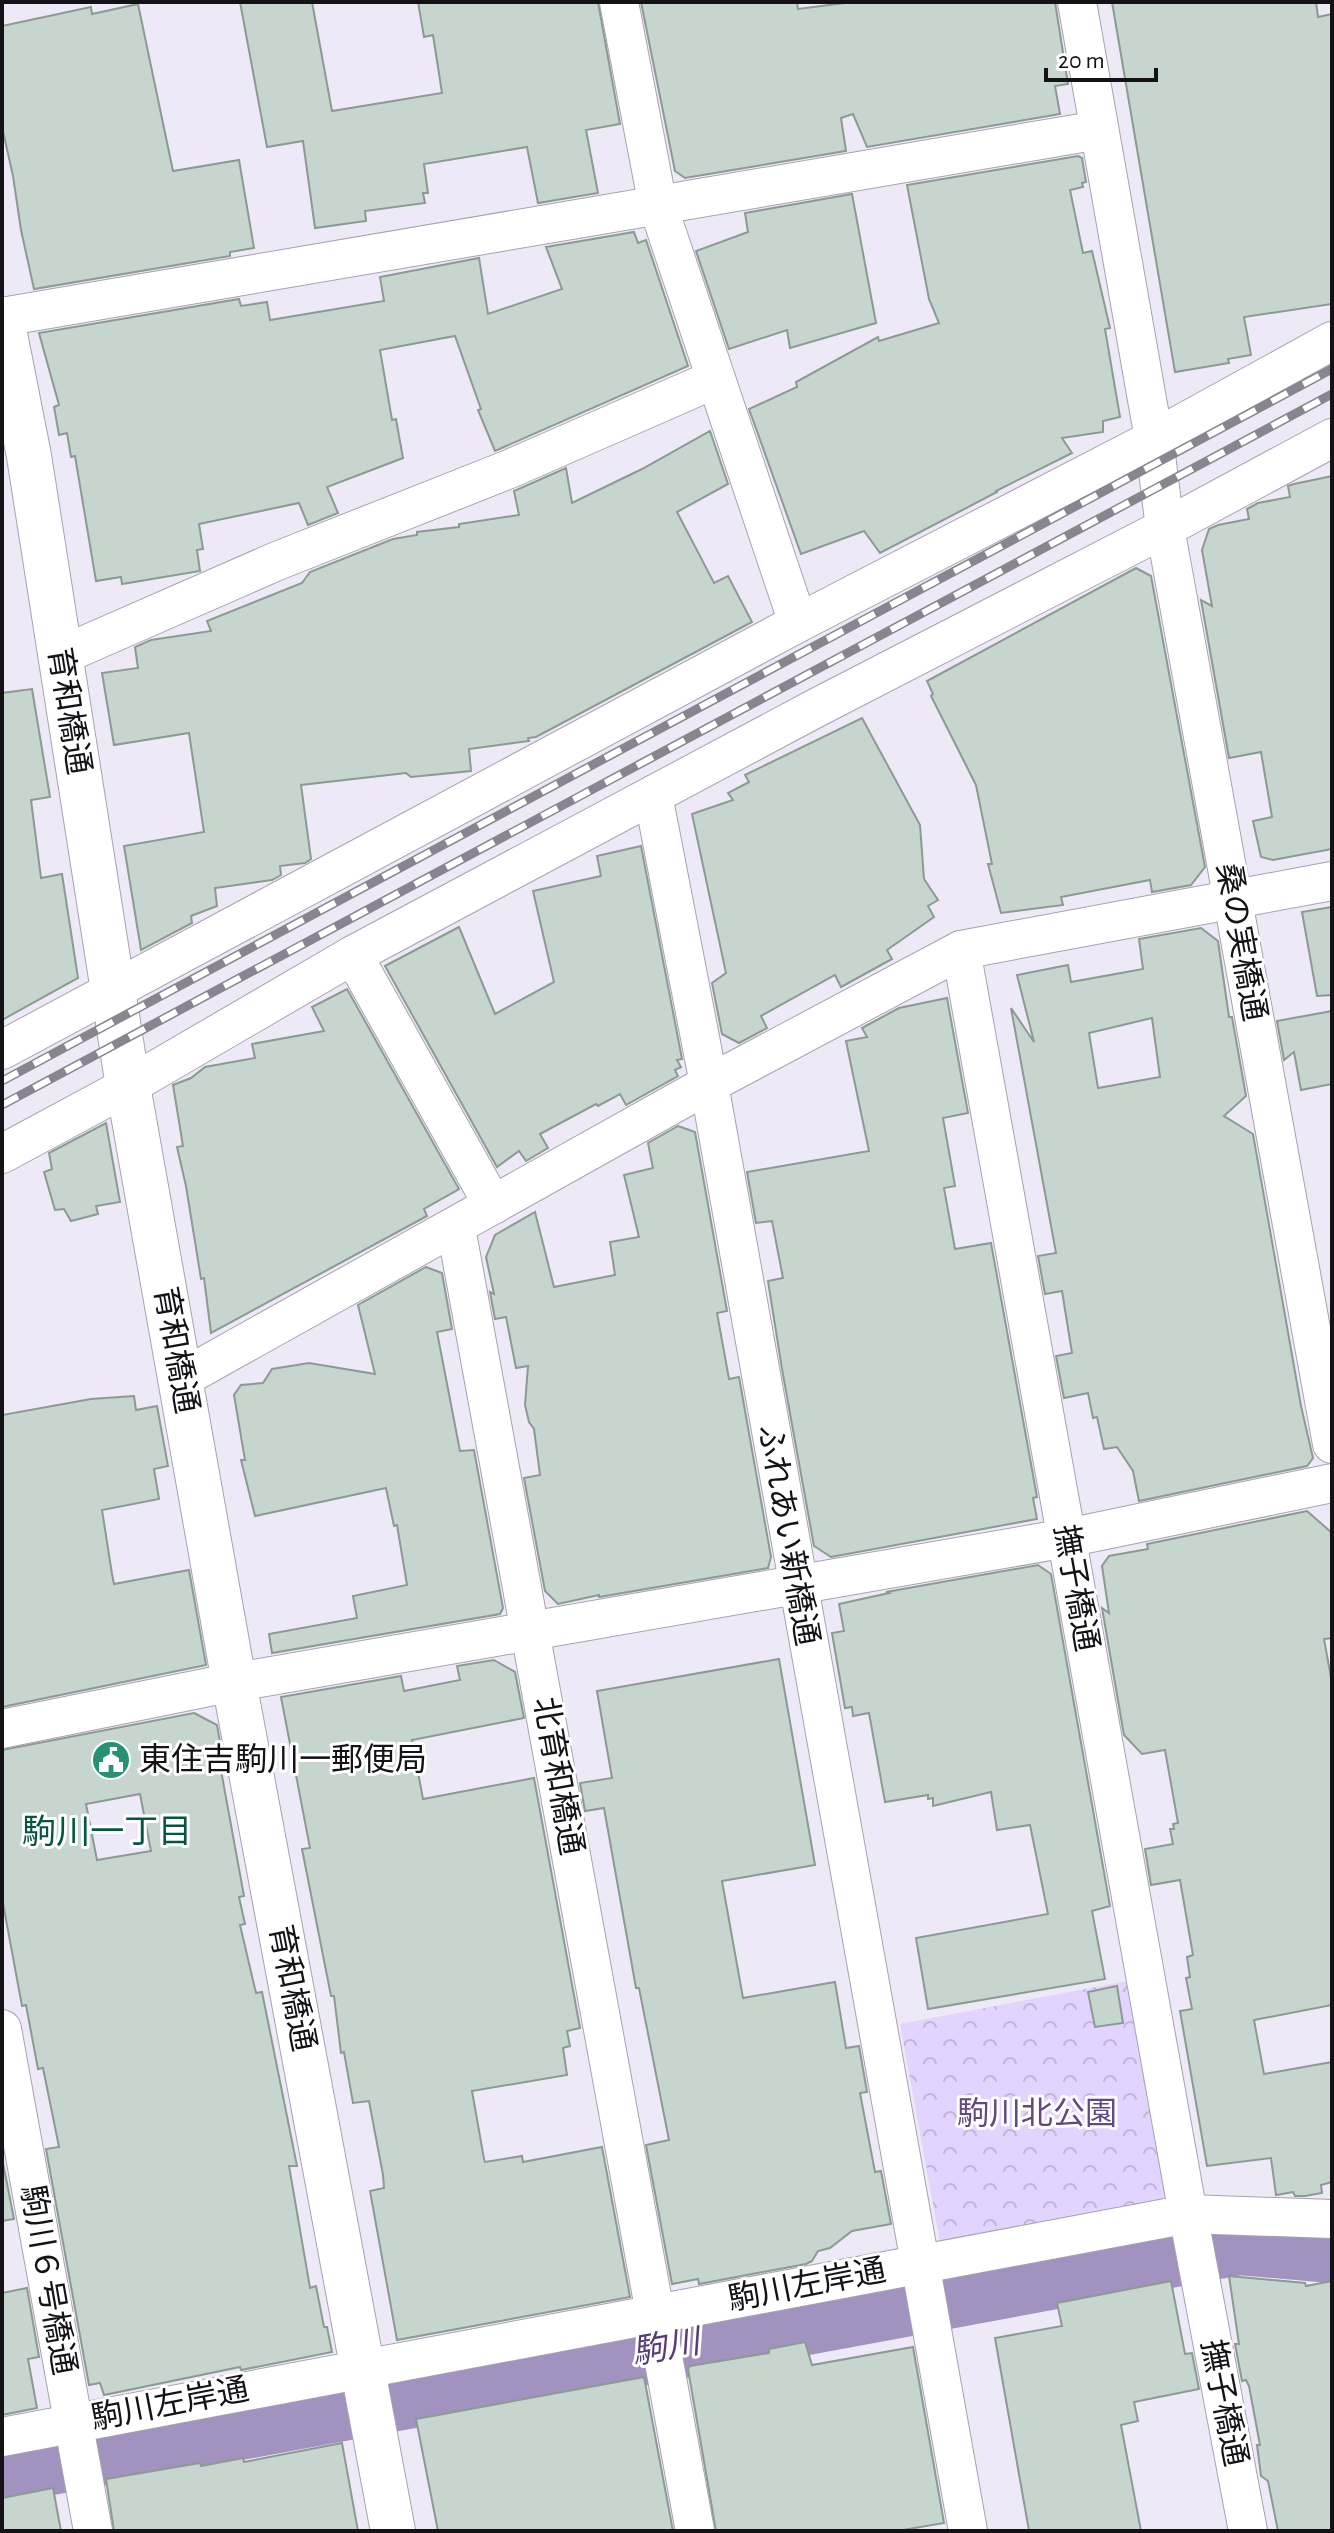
<svg xmlns="http://www.w3.org/2000/svg" width="1334" height="2533" font-family="'Alegreya Sans','Noto Sans JP',sans-serif">
	<style>
		.park { fill: url(#park-crowns) }
		.lines { fill: none; stroke-linecap: round; stroke-linejoin: round }
		.river { stroke: #a292bf; stroke-width: 66 }
		.building { fill: #c6d6cf; stroke: #8b9a93; stroke-width: 2; fill-rule: evenodd }
		.street-casing { stroke: #a7a2af; stroke-width: 40 }
		.secondary-casing { stroke: #a7a2af; stroke-width: 46 }
		.street { stroke: #fff; stroke-width: 38 }
		.secondary { stroke: #fff; stroke-width: 44 }
		.rail-casing { stroke: #88858e; stroke-width: 9 }
		.rail { stroke: #fff; stroke-width: 6; stroke-dasharray: 18; stroke-linecap: butt }
		.labels { text-anchor: middle; dominant-baseline: central; stroke-width: 6; stroke-linejoin: round; paint-order: stroke }
		.street-label { font-size: 32px; fill: #141217; stroke: #fff }
		.poi-label { font-size: 32px; fill: #141217; stroke: #fff; text-anchor: start }
		.park-label { font-size: 32px; fill: #624985; stroke: #fff }
		.neighbourhood-label { font-size: 34px; fill: #045640; stroke: #fff }
		.water-label { font-size: 34px; font-style: italic; fill: #563d78; stroke: #fff }
	</style>
	<defs>
		<pattern id="park-crowns" width="20" height="18" patternUnits="userSpaceOnUse" patternTransform="scale(2)"><rect width="20" height="18" fill="#e3d3ff"/><path d="M2 6a3 3 0 1 1 6 0M12 15a3 3 0 1 1 6 0" fill="none" stroke="#c2b4da"/></pattern>
	</defs>
	<rect width="100%" height="100%" fill="#eee9f7"/>
	<path class="park" d="M1133,1980L1174,2203L941,2248L900,2024Z"/>
	<g class="lines">
		<path class="river" d="M2,2471L1239,2242L1332,2250"/>
	</g>
	<g class="building">
		<path d="M240,2H312L332,111L442,93L433,35L424,37L418,2H598L620,124L586,130L598,193L538,203L527,147L424,164L428,193H423L425,203L365,211L366,221L315,228L303,141L267,147Z"/>
		<path d="M641,2H797L798,9L853,2H1055L1068,84L1055,86L1060,114L867,147L853,114L841,118L846,151L685,178L675,171Z"/>
		<path d="M1112,2H1316L1318,17L1332,14V304L1244,317L1251,355L1228,359L1229,363L1175,372Z"/>
		<path d="M138,4L173,171L239,160L254,248L230,252V256L34,289L21,230L13,176L2,127V26L91,7L92,14Z"/>
		<path d="M1078,156L1082,158L1086,182L1082,183L1083,187L1070,190L1083,253L1092,251L1110,328L1105,329L1120,417L1103,421V432L1062,438L1072,453L996,491L997,492L880,553L864,531L801,554L749,409L797,387L796,382L878,337L879,341L939,323L929,299L907,185Z"/>
		<path d="M852,194L876,323L790,348L787,330L729,349L696,251L748,232L745,213Z"/>
		<path d="M634,232L638,243L646,240L688,366L495,451L478,410L481,409L455,336L380,350L392,420L396,419L403,458L327,487L338,513L308,525L299,503L199,524L203,549L197,550L200,571L122,584L121,577L96,581L75,456L71,457L67,433L59,435L54,407L59,405L39,333L239,299L241,306L267,302L270,320L384,301L380,277L479,258L488,314L562,289L546,247Z"/>
		<path d="M710,431L728,484L677,512L714,583L728,576L752,622L536,737L528,738L529,741L469,749L471,771L411,777L406,773L301,785L311,859L305,863L280,866L281,875L272,880L215,888L217,906L191,916L192,923L141,950L124,846L204,832L189,733L114,745L102,673L138,668L135,647L151,640L211,631L207,621L302,583L310,572L393,539L417,535V532L459,527V524L519,515L514,491L566,468L572,503L642,469Z"/>
		<path d="M1332,476V849L1273,860L1261,857L1253,821L1272,817L1261,752L1229,758L1201,600L1212,606L1202,550L1209,529L1218,525L1249,519L1247,509L1258,503L1290,497L1288,486L1294,484Z"/>
		<path d="M1136,568L1151,576L1205,867L1191,885L1152,892L1150,880L1061,897L1063,905L1001,913L988,864H992L976,785L931,696L933,694L927,681Z"/>
		<path d="M32,689L50,797L31,800L41,878L62,874L78,978L2,1020V693Z"/>
		<path d="M862,718L920,825L924,879L938,900L928,906L934,917L887,950L892,959L841,987L835,975L761,1016L767,1028L739,1043L722,1034L712,983L726,973L692,814L733,800L728,793L749,782L745,775Z"/>
		<path d="M641,846L682,1059L677,1060L681,1067L675,1070L678,1076L626,1105L620,1094L598,1106L596,1104L540,1134L548,1148L526,1161L519,1151L497,1167L385,966L459,927L495,1014L554,982L533,891L601,876L597,856Z"/>
		<path d="M1332,907V995L1317,996L1302,912Z"/>
		<path d="M1201,928L1218,941L1229,1017H1232L1246,1096L1224,1116L1253,1134L1301,1406L1313,1458L1307,1466L1139,1501L1133,1471L1117,1447L1104,1449L1097,1417L1093,1418L1088,1393L1064,1398L1056,1356L1072,1353L1062,1291L1045,1294L1038,1256L1056,1253L1011,1008L1034,1042L1017,975L1068,965L1071,982L1143,969L1139,939ZM1152,1018L1160,1077L1098,1088L1089,1033Z"/>
		<path d="M347,989L459,1189L424,1209L427,1216L211,1333L204,1278L201,1279L186,1186L177,1147L183,1146L173,1085L191,1078L205,1067L255,1058L252,1044L324,1031L312,1007Z"/>
		<path d="M947,998L968,1113L943,1118L955,1186L944,1188L955,1249L991,1243L1037,1497L1033,1498L1037,1519L831,1557L814,1546L782,1369L768,1281L783,1278L772,1221L756,1223L747,1172L869,1151L846,1041L867,1037L862,1028L899,1008Z"/>
		<path d="M1332,1011V1084L1301,1090L1294,1052L1284,1060L1277,1021Z"/>
		<path d="M106,1123L120,1202L96,1206L98,1214L71,1221L64,1209L55,1210L44,1172L52,1169L49,1153Z"/>
		<path d="M678,1126L695,1132L727,1311L717,1313L729,1379L739,1377L771,1557L768,1568L599,1597V1595L558,1604L545,1591L524,1478L540,1475L534,1429L529,1422L525,1405L528,1366L516,1368L506,1317L495,1319L490,1292L494,1294L486,1257L495,1235L535,1212L554,1287L615,1275L610,1242L639,1237L624,1175L653,1168L648,1143Z"/>
		<path d="M426,1267L442,1273L452,1329L437,1332L460,1451L474,1450L503,1608L500,1614L272,1653L269,1634L357,1618L353,1596L407,1585L397,1525L394,1526L386,1488L255,1516L241,1460H245L234,1395L241,1385L263,1383L272,1369L309,1363L375,1374L358,1305Z"/>
		<path d="M134,1396L136,1410L157,1406L168,1466L154,1469L159,1499L102,1510L112,1574L114,1584L189,1570L206,1665L2,1707V1415L91,1399Z"/>
		<path d="M1307,1511L1332,1533V1638L1324,1639L1332,1683V2005L1254,2020L1264,2074L1332,2062V2182L1321,2185L1322,2193L1305,2196H1295L1293,2192L1276,2195L1271,2158L1207,2166L1180,2011L1192,2009L1186,1978L1190,1977L1187,1957L1193,1955L1180,1880L1151,1885L1145,1849L1173,1844L1170,1829H1174L1173,1824L1178,1823L1165,1750L1142,1754L1124,1735L1102,1608L1109,1613L1102,1566L1109,1556L1148,1549L1147,1544Z"/>
		<path d="M1038,1565L1051,1574L1110,1906L1092,1911L1105,1979L928,2009L916,1938L1048,1914L1030,1825L997,1830L991,1792L933,1806V1798L928,1799V1795L885,1802L869,1713L853,1716L852,1707L845,1708L832,1633L844,1631L839,1604L889,1593L886,1592Z"/>
		<path d="M779,1659L815,1865L722,1881L743,1998L835,1982L846,2048L859,2046L867,2092L860,2093L875,2172L881,2171L891,2224L852,2231L830,2248L818,2251L812,2261L806,2264L699,2284L698,2279L672,2284L646,2145L669,2140L639,1988H636L604,1808L585,1811L580,1783L612,1778L597,1691Z"/>
		<path d="M494,1660L515,1672L524,1718L412,1740L423,1799L534,1778L580,2028L567,2031L570,2046L563,2048L567,2075L472,2091L484,2159L485,2162L522,2156L523,2162L602,2147L630,2297L397,2340L370,2191L384,2188L383,2175L369,2101L353,2103L344,2052L341,2053L334,1996H331L302,1849L310,1848L281,1697L401,1676L404,1691L460,1680L457,1666Z"/>
		<path d="M194,1713L217,1725L220,1742L216,1743L244,1896L239,1897L245,1924L240,1925L256,1993L262,1992L297,2166H289L310,2288L316,2286L324,2327H327L332,2352L241,2370L240,2367L104,2395L100,2383L89,2385L46,2149L59,2147L43,2068L38,2069L26,2005L22,2006L2,1898V1750ZM140,1794L151,1851L97,1860L86,1804Z"/>
		<path d="M1117,1986L1123,2023L1095,2027L1088,1992Z"/>
		<path d="M2,2158L14,2219L2,2221Z"/>
		<path d="M1229,2276L1305,2283L1306,2286L1332,2281V2531H1278L1268,2481L1261,2476L1257,2445H1260L1249,2386L1246,2380L1242,2381L1235,2344H1239Z"/>
		<path d="M1171,2281L1185,2354L1192,2353L1199,2389L1134,2402L1138,2421L1121,2425L1141,2531H1029L995,2338L1062,2326L1057,2303Z"/>
		<path d="M27,2288L39,2357L28,2359L37,2408L2,2415V2293Z"/>
		<path d="M805,2342L812,2365L913,2347L944,2523L897,2531H716L688,2369L690,2366L769,2353V2349Z"/>
		<path d="M644,2377L673,2531H438L416,2419Z"/>
		<path d="M342,2443L358,2531H114L106,2479L200,2463L201,2466L243,2458L244,2462Z"/>
		<path d="M53,2488L61,2531H2V2498Z"/>
	</g>
	<g class="lines">
		<defs>
			<g id="street">
				<path d="M619,2L658,206L798,623"/>
				<path d="M1077,2L1154,439L1165,528L1332,1444"/>
				<path d="M2,317L1099,130"/>
				<path d="M60,656L277,561L507,470L715,379"/>
				<path d="M653,795L709,1084L968,2531"/>
				<path d="M961,950L1188,2214L1248,2531"/>
				<path d="M353,955L493,1205"/>
				<path d="M2,1050L798,623L1154,439L1332,341"/>
				<path d="M2,1154L128,1086L353,955L816,708L1165,528L1332,438"/>
				<path d="M456,1228L695,2531"/>
				<path d="M181,1379L709,1084L961,950L1332,881"/>
				<path d="M2,1729L219,1685L1067,1538L1332,1483"/>
				<path d="M2,2029L93,2531"/>
				<path d="M2,2437L1188,2214L1332,2219"/>
			</g>
			<path id="secondary" d="M2,319L29,456L128,1086L234,1682L393,2531"/>
		</defs>
		<use href="#street" class="street-casing"/>
		<use href="#secondary" class="secondary-casing"/>
		<use href="#street" class="street"/>
		<use href="#secondary" class="secondary"/>
		<defs>
			<g id="rail">
				<path d="M2,1081L1332,369"/>
				<path d="M2,1105L1332,394"/>
			</g>
		</defs>
		<use href="#rail" class="rail-casing"/>
		<use href="#rail" class="rail"/>
	</g>
	<defs>
		<symbol id="civic-disc" viewBox="-11 -11 22 22"><circle r="9.5" fill="#269271" stroke="#fff"/><path d="M-.6-6.5H3V-4.5H.6V-3L4-1V1h2V6H-6V1h2V-1L-.6-3ZM-1.2 2.5V6h2.4V2.5Z" fill="#fff"/></symbol>
	</defs>
	<g fill-rule="evenodd">
		<use href="#civic-disc" x="89" y="1738" width="44" height="44"/>
	</g>
	<g class="labels">
		<g class="street-label">
			<text transform="translate(69 711) rotate(81)">育和橋通</text>
			<text transform="translate(1241 942) rotate(80)">桑の実橋通</text>
			<text transform="translate(176 1350) rotate(80)">育和橋通</text>
			<text transform="translate(788 1535) rotate(80)">ふれあい新橋通</text>
			<text transform="translate(1076 1588) rotate(80)">撫子橋通</text>
			<text transform="translate(558 1776) rotate(80)">北育和橋通</text>
			<text transform="translate(292 1988) rotate(79)">育和橋通</text>
			<text transform="translate(48 2280) rotate(80)">駒川６号橋通</text>
			<text transform="translate(807 2285) rotate(-11)">駒川左岸通</text>
			<text transform="translate(1224 2403) rotate(79)">撫子橋通</text>
			<text transform="translate(170 2404) rotate(-11)">駒川左岸通</text>
		</g>
		<g class="poi-label">
			<text x="139" y="1760">東住吉駒川一郵便局</text>
		</g>
		<g class="park-label">
			<text x="1037" y="2114">駒川北公園</text>
		</g>
		<g class="neighbourhood-label">
			<text x="107" y="1833">駒川一丁目</text>
		</g>
		<g class="water-label">
			<text transform="translate(666 2348) rotate(-10)">駒川</text>
		</g>
	</g>
	<rect width="1334" height="2533" fill="none" stroke="#141217" stroke-width="8"/>
	<path d="M1046 68v12h110v-12" fill="none" stroke="#141217" stroke-width="4"/>
	<text x="1058" y="68" font-size="24" fill="#141217" stroke="#ffffff" stroke-width="6" paint-order="stroke">20 m</text>
</svg>
